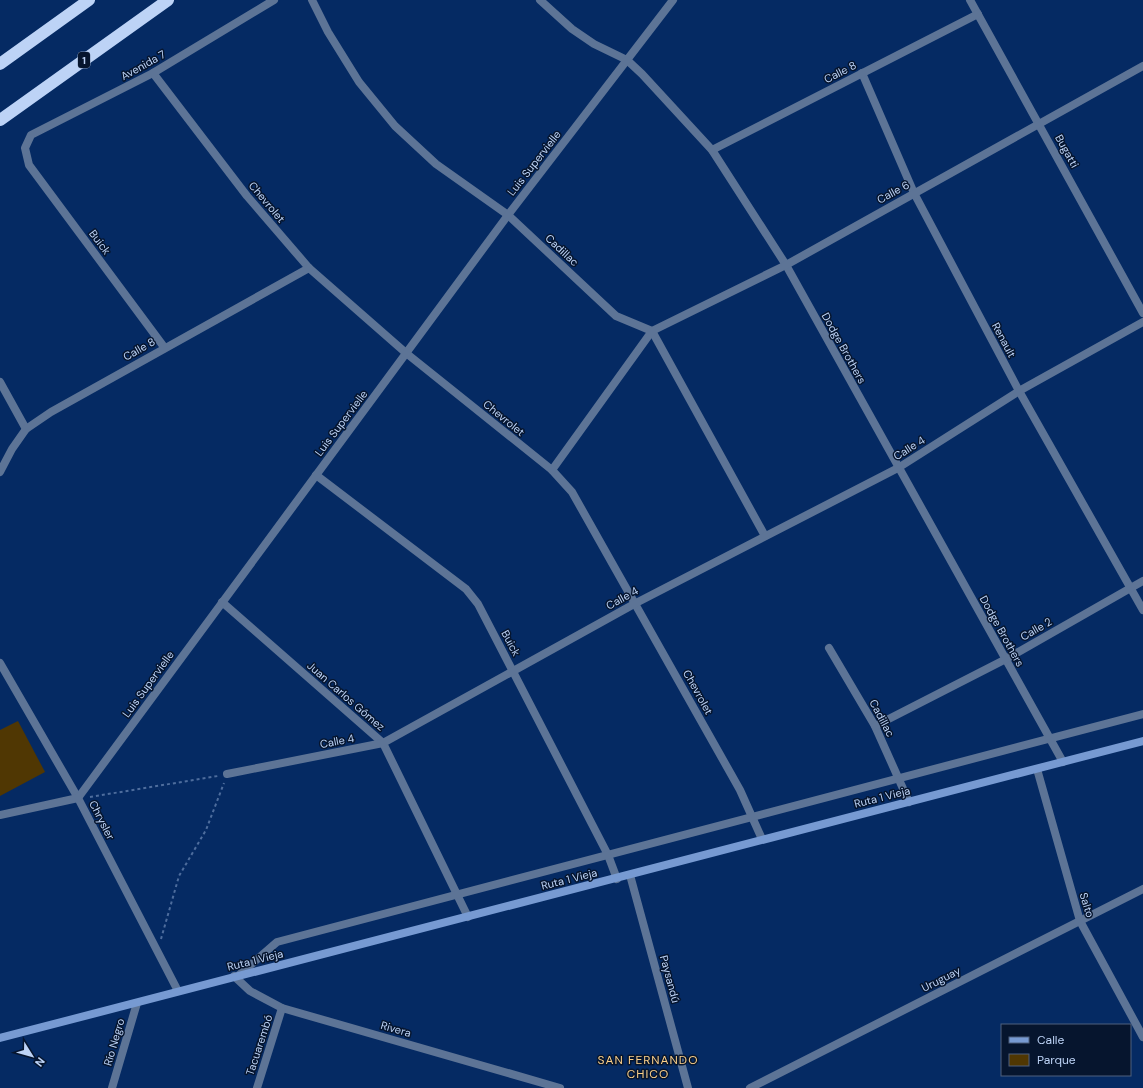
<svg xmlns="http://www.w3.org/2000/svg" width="1143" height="1088" font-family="'DM Sans',sans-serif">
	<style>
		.green { fill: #503703 }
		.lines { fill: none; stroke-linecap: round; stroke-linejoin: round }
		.path { stroke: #4e6d9d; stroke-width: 2; stroke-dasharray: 3 3; stroke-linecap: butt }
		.street { stroke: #5d7496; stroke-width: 8 }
		.secondary { stroke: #779ad2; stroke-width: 8 }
		.highway { stroke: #bdd3f6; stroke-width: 12 }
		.labels { text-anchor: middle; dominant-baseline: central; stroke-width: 3; stroke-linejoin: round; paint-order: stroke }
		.shield { fill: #06152e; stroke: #869aba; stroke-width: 1 }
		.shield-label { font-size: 10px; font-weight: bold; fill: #bdd3f6 }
		.street-label { font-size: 11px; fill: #bdd3f6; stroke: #06152e }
		.neighbourhood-label { font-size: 12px; letter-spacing: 1px; fill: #fbd08a; stroke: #06152e }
	</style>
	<rect width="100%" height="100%" fill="#052a63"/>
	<path class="green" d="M18,721L45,772L0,796V730Z"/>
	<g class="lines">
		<g class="path">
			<path d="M90,797L218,776"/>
			<path d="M161,939L179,876L206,830L224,783"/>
		</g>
		<g class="street">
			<path d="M312,0L328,32L359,82L395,126L436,164L508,215L616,316L652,331L765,536"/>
			<path d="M540,0L572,29L594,44L627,60L642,74L712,150L786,265L1063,762"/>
			<path d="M970,0L1143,313"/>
			<path d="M153,73L247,196L309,268L406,353L552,470L572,492L740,790L762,839"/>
			<path d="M862,73L914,193L1019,391L1143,610"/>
			<path d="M712,150L978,14"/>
			<path d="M164,347L29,165L25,148L31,135L153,73L274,0"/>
			<path d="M0,382L26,429"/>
			<path d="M552,470L652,331L786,265L1143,66"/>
			<path d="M0,472L12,449L26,429L51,412L309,268"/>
			<path d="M316,475L466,589L478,604L608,855L617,879"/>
			<path d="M222,602L383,743L468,917"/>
			<path d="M829,648L875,726L909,802"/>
			<path d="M0,663L78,798L178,991"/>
			<path d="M875,726L1006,659L1143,581"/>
			<path d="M1037,769L1080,921L1143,1037"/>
			<path d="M227,774L383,743L636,603L898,468L1019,391L1143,322"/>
			<path d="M0,815L78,798L508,215L673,0"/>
			<path d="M630,875L688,1088"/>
			<path d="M239,975L277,942L1143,714"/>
			<path d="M234,976L250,991L282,1008L560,1088"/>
			<path d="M112,1088L137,1003"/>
			<path d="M257,1088L282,1008"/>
			<path d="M750,1088L1143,889"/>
		</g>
		<path class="secondary" d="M0,1038L1143,741"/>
		<g class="highway">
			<path d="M0,64L89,0"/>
			<path d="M0,120L168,0"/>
		</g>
	</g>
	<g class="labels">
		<rect class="shield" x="78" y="52" width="12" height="16" rx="3"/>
		<g class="shield-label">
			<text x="84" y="60">1</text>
		</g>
		<g class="street-label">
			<text transform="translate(143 65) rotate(-29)">Avenida 7</text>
			<text transform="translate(840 72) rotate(-27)">Calle 8</text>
			<text transform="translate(1067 151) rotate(61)">Bugatti</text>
			<text transform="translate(534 163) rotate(-52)">Luis Supervielle</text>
			<text transform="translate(893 192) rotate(-29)">Calle 6</text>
			<text transform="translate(267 202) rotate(50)">Chevrolet</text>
			<text transform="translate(100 242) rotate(53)">Buick</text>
			<text transform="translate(562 250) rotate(43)">Cadillac</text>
			<text transform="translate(1004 340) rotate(62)">Renault</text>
			<text transform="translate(844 348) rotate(61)">Dodge Brothers</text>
			<text transform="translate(139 349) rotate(-30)">Calle 8</text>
			<text transform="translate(504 418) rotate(39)">Chevrolet</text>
			<text transform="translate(341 423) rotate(-53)">Luis Supervielle</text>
			<text transform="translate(909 448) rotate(-32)">Calle 4</text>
			<text transform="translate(622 598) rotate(-29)">Calle 4</text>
			<text transform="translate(1036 629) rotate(-30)">Calle 2</text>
			<text transform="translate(1002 631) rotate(61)">Dodge Brothers</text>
			<text transform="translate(511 643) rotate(62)">Buick</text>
			<text transform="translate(148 684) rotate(-54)">Luis Supervielle</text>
			<text transform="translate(698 692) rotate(61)">Chevrolet</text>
			<text transform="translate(346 696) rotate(41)">Juan Carlos Gómez</text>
			<text transform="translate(882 718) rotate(62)">Cadillac</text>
			<text transform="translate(337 741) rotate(-11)">Calle 4</text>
			<text transform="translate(882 797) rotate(-14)">Ruta 1 Vieja</text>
			<text transform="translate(102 820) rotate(63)">Chrysler</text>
			<text transform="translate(569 879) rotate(-14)">Ruta 1 Vieja</text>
			<text transform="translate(1087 905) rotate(73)">Salto</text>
			<text transform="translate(255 960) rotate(-14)">Ruta 1 Vieja</text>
			<text transform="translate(670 979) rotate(75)">Paysandú</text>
			<text transform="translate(941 979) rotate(-27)">Uruguay</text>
			<text transform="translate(396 1029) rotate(16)">Rivera</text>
			<text transform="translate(114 1042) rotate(-74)">Río Negro</text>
			<text transform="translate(259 1045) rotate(-72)">Tacuarembó</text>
		</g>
		<g class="neighbourhood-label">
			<text x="648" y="1060">SAN FERNANDO<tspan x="648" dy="14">CHICO</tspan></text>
		</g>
	</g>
	<rect x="1001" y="1024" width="130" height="52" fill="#06152e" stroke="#4f617e"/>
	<rect x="1009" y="1037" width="20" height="6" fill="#779ad2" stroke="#4f617e"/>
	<text x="1037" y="1044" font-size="12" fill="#bdd3f6">Calle</text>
	<rect x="1009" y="1054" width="20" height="12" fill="#503703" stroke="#4f617e"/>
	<text x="1037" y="1064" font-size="12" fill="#bdd3f6">Parque</text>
	<g transform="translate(32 1056) rotate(127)" stroke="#06152e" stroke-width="3" paint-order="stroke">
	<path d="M0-3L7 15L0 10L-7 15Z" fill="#bdd3f6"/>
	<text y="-6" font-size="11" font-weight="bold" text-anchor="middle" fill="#bdd3f6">N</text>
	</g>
</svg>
